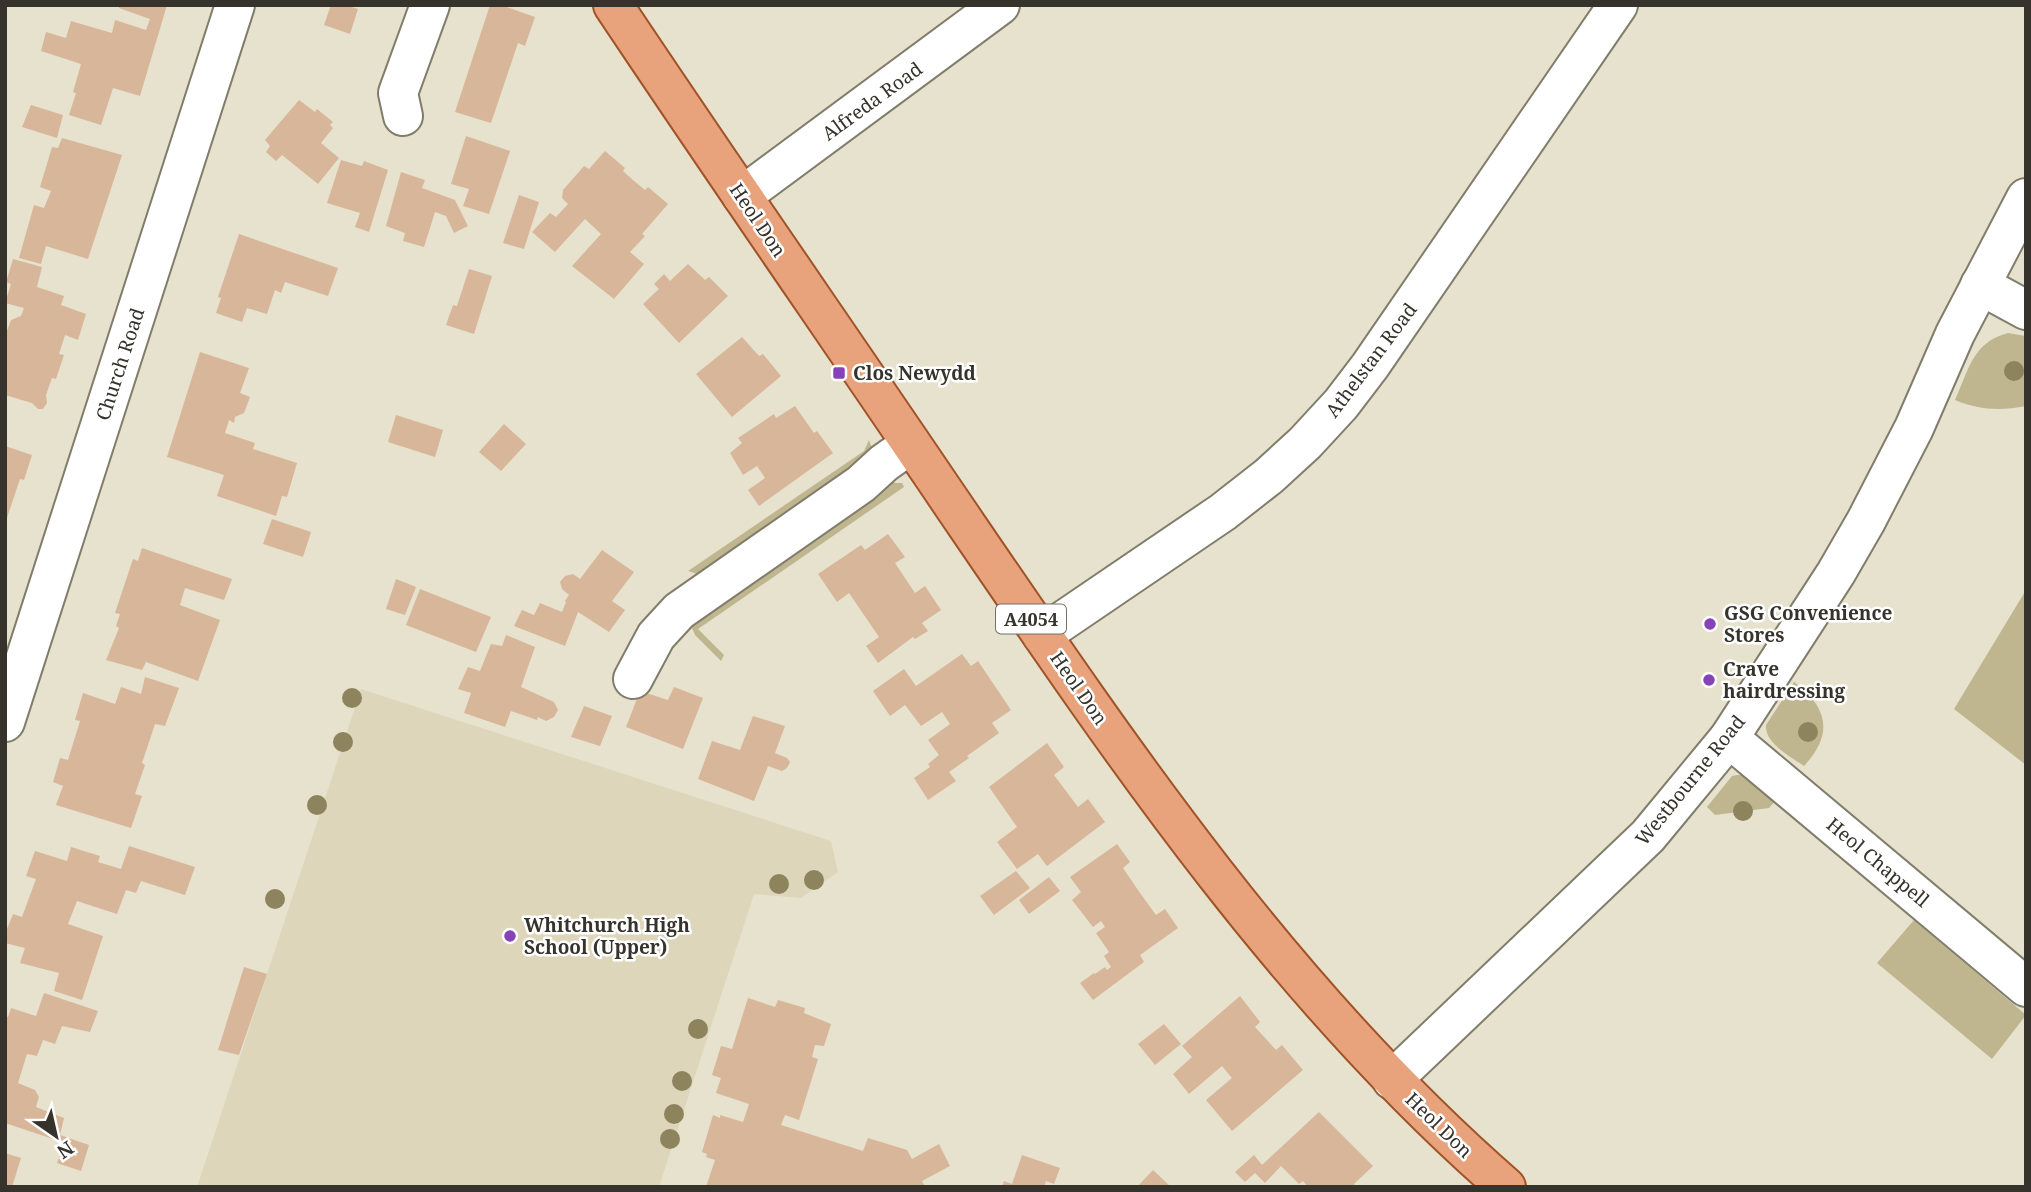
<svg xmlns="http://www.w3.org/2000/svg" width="2031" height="1192" font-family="'Noto Serif',serif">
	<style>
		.built { fill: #ddd6bb }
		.green { fill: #bfb690 }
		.building { fill: #d8b699 }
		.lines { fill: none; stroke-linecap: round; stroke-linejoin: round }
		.minor-casing { stroke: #817d6b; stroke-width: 42 }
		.tertiary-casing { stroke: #817d6b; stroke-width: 42 }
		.primary-casing { stroke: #a05327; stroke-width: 42 }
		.minor { stroke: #fff; stroke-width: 38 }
		.tertiary { stroke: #fff; stroke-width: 38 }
		.primary { stroke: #e8a27c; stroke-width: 38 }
		.tree { fill: #8d845e }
		.poi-dot { fill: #8543b7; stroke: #fff; stroke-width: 2.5 }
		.labels { text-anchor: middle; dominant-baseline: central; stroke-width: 5; stroke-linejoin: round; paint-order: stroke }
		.shield { fill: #fff; stroke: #72706b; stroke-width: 2 }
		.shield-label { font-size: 18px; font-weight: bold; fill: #35332b }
		.street-label { font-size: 19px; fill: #35332b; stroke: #fff }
		.poi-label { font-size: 19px; font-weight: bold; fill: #35332b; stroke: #fff; text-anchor: start }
	</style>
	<rect width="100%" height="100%" fill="#e7e2ce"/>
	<path class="built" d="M361,689L831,841L838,872L801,898L754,894L659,1187H197Z"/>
	<g class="green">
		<path d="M2008,333L2026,336V406C2000,411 1979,410 1955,400C1969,369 1973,342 2008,333Z"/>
		<path d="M869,440L873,451L706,577L688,571L864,451Z"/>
		<path d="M890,477L895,483H902L904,487L698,629L724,655L721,661L695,635L689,621Z"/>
		<path d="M2026,590V765L1954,709Z"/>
		<path d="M1794,682C1828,707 1834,734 1804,766C1790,756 1765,744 1766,725Z"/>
		<path d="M1737,775H1743L1776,800L1769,808L1715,815L1707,807L1732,776Z"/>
		<path d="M1914,920L2026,1015L1992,1059L1877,963Z"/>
	</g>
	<g class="building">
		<path d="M119,5H167L140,96L113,88L101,125L69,115L76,93L73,92L81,64L41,51L46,32L66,38L71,21L112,33L115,20L146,30L150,19L119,8Z"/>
		<path d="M331,5H345L358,9L350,34L324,25Z"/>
		<path d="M490,5H501L535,17L525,46L518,43L491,123L455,112Z"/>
		<path d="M299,100L315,112L317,109L333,122L330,125L333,128L321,143L339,158L318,184L282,155L276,161L266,152L270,146L265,140Z"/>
		<path d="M31,105L63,115L57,138L22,127Z"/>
		<path d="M466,136L510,151L489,214L463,206L469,189L451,184Z"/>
		<path d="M62,138L122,155L88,259L46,246L41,264L19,258L34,205L44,208L51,191L40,187L52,147L58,148Z"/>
		<path d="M605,151L625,168L623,171L634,181L645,190L648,187L668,204L642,234L645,236L630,252L644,264L614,299L572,266L601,234L585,219L555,252L532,232L550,213L556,217L568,204L562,198L563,190L584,166L589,169Z"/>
		<path d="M341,160L362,166L364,161L388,170L369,232L355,227L360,213L327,203Z"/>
		<path d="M401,172L425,180L422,188L455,200L468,226L454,233L446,216L435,212L424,247L403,241L405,233L386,226Z"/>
		<path d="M519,195L539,202L524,249L503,243Z"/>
		<path d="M239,234L338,268L328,296L285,282L281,293L275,290L267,314L247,308L242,322L216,313L221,298L218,297Z"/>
		<path d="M13,259L42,267L37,287L64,296L61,305L86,314L78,340L65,335L59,354L64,355L56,379L52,378L46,395L47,403L43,409H38L32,403L5,395V336L11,320L21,316L24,308L5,303L11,284L6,282Z"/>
		<path d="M688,264L705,280L709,277L728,296L679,343L643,304L659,289L654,284L664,274L670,281Z"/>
		<path d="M469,269L492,276L474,334L446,325L453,305L457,306Z"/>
		<path d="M742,337L759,356L763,354L781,376L732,417L696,374Z"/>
		<path d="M200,352L249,368L240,393L250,397L244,413L235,417L234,423L229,420L225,433L255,443L253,449L297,463L287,497L282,496L276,516L217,496L224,475L167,457Z"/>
		<path d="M795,406L814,433L817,431L833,453L759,506L748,490L765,478L757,466L743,475L730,453L742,443L738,438L774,414L776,418Z"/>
		<path d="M396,415L443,430L435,457L388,442Z"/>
		<path d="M504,424L526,444L501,471L479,452Z"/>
		<path d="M5,446L32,455L24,480L20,479L6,521Z"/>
		<path d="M272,519L311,532L303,557L263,544Z"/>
		<path d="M888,534L905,557L895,563L915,593L925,586L941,610L922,623L928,631L915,639L913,637L878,663L866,646L879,637L849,593L837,602L818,574L861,545L865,550Z"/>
		<path d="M142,548L232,579L224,600L185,588L180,605L220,620L198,681L146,662L142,670L106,660L119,628L116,626L120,614L115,613L133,559L138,561Z"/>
		<path d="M602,550L634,572L612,601L625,610L609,632L578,612L565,646L514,626L522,610L534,615L540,603L562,612L566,602L565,601L569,595L562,589L560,582L565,576L573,574L580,579Z"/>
		<path d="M396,579L416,587L405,615L386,609Z"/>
		<path d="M420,589L491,617L476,652L406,625Z"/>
		<path d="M506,635L535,647L521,687L554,702L558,710L554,717L546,721L538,717L537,720L511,711L505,727L464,713L471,693L458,689L468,667L480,671L491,644L502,646Z"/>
		<path d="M962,654L971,666L978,661L1011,710L992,723L999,733L967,756L969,758L949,772L956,781L928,800L914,778L930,767L928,764L939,755L928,740L950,724L942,712L921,726L905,705L890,716L873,691L904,669L916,686Z"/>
		<path d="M145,677L179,688L165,726L155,724L142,763L145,765L135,794L142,796L131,828L56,805L63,786L53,782L60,758L68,760L80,721L75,720L83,693L115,704L121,687L141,694Z"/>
		<path d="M674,687L703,698L683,749L626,727L640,691L668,700Z"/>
		<path d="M584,706L612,716L600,746L571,737Z"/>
		<path d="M753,716L785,726L775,753L787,758L790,762L787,768L782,771L768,766L754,801L698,779L712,741L740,750Z"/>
		<path d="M1047,743L1064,767L1054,775L1078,807L1088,799L1105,822L1047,866L1038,854L1017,869L997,842L1017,827L989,787Z"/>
		<path d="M1117,844L1130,862L1123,868L1140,893L1156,915L1165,909L1178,928L1140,955L1144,962L1093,1000L1080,983L1094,973L1095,974L1105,967L1107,970L1111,967L1104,956L1109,952L1096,933L1105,927L1101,921L1093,927L1072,900L1081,892L1070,877Z"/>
		<path d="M129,846L195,867L185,895L141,881L136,893L126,890L117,914L77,901L68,924L103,936L82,1000L54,991L59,973L20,963L25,948L5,943V934L13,914L22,917L36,879L26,876L35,851L67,861L71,847L100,856L98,862L121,869Z"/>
		<path d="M1016,871L1030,888L994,915L980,896Z"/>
		<path d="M1049,877L1060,891L1029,914L1019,900Z"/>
		<path d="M244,967L267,974L239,1055L218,1050Z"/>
		<path d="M44,993L98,1011L90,1032L62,1026L55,1044L43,1040L37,1056L27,1054L18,1083L35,1090L39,1097L36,1107L64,1118L60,1135L89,1145L81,1171L57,1163L65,1143L5,1123V1016L8,1017L11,1008L36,1016Z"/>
		<path d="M1240,996L1260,1022L1255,1027L1276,1050L1282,1045L1303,1070L1232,1131L1206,1100L1232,1078L1222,1066L1189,1094L1173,1074L1192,1057L1182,1046Z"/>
		<path d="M748,998L775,1007L778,1000L805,1008L804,1013L831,1024L824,1046L815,1045L812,1057L818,1059L799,1120L785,1115L781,1125L863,1151L868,1138L907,1150L912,1159L939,1144L950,1166L922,1181L925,1187H706L715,1160L706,1157L707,1154L702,1152L713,1115L720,1118V1115L743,1122L749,1104L716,1093L721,1078L712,1075L721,1046L732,1049Z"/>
		<path d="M1164,1024L1181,1044L1155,1065L1138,1044Z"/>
		<path d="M1319,1112L1373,1166L1354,1184L1356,1187H1308L1303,1181L1299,1184L1281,1166L1265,1183L1255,1173L1245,1182L1235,1172L1254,1155L1262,1165Z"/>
		<path d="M5,1153L21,1158L12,1187H5Z"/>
		<path d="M1022,1155L1060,1168L1054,1184L1046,1181L1044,1187H1002L1004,1181L1012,1184Z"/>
		<path d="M1153,1170L1171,1187H1137Z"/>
	</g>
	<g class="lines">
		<defs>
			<g id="minor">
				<path d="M403,116L398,93L430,5"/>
				<path d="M742,196L1000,5"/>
				<path d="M1980,285L2026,310"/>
				<path d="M1042,635L1223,512L1269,476L1305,443L1341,404L1370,366L1618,5"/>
				<path d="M633,679L656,636L679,611L861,484L884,463L911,444"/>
				<path d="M1729,738L2026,987"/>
				<path d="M1392,1080L1648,836L1729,738L1836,573L1866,521L1914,428L1955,334L2026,198"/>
			</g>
			<path id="tertiary" d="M5,722L235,5"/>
			<path id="primary" d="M613,5C725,173 840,338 953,505C1118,747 1283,993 1506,1187"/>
		</defs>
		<use href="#minor" class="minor-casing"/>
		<use href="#tertiary" class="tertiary-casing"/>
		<use href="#primary" class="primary-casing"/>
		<use href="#minor" class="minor"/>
		<use href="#tertiary" class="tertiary"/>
		<use href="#primary" class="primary"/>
	</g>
	<g class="tree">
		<circle cx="2014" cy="371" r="10"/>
		<circle cx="352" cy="698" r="10"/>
		<circle cx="1808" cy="732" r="10"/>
		<circle cx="343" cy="742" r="10"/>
		<circle cx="317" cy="805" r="10"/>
		<circle cx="1743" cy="811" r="10"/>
		<circle cx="814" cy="880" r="10"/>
		<circle cx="779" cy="884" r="10"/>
		<circle cx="275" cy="899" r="10"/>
		<circle cx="698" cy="1029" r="10"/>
		<circle cx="682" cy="1081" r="10"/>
		<circle cx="674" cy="1114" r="10"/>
		<circle cx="670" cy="1139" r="10"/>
	</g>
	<g class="poi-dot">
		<rect x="832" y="366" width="14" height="14" rx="3.5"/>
		<circle cx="1710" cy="624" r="7"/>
		<circle cx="1709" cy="680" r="7"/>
		<circle cx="510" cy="936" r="7"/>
	</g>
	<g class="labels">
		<rect class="shield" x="996" y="604.5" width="70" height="29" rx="5"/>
		<g class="shield-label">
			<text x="1031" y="619">A4054</text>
		</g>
		<g class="street-label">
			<text transform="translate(872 101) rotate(-36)">Alfreda Road</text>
			<text transform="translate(758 220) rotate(56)">Heol Don</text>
			<text transform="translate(1371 360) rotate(-53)">Athelstan Road</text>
			<text transform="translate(120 364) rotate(-72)">Church Road</text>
			<text transform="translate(1079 688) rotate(55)">Heol Don</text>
			<text transform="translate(1690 780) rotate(-51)">Westbourne Road</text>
			<text transform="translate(1878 862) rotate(40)">Heol Chappell</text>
			<text transform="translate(1439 1125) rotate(44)">Heol Don</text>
		</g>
		<g class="poi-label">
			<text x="853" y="373">Clos Newydd</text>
			<text x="1724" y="613">GSG Convenience<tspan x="1724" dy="22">Stores</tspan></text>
			<text x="1723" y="669">Crave<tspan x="1723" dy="22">hairdressing</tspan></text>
			<text x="524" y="925">Whitchurch High<tspan x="524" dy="22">School (Upper)</tspan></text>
		</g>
	</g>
	<rect width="2031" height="1192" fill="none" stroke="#35332b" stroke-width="14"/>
	<g transform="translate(56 1136) rotate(146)" stroke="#ffffff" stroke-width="5" paint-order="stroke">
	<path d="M0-5L12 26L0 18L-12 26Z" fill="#35332b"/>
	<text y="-10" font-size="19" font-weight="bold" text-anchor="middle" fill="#35332b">N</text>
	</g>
</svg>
